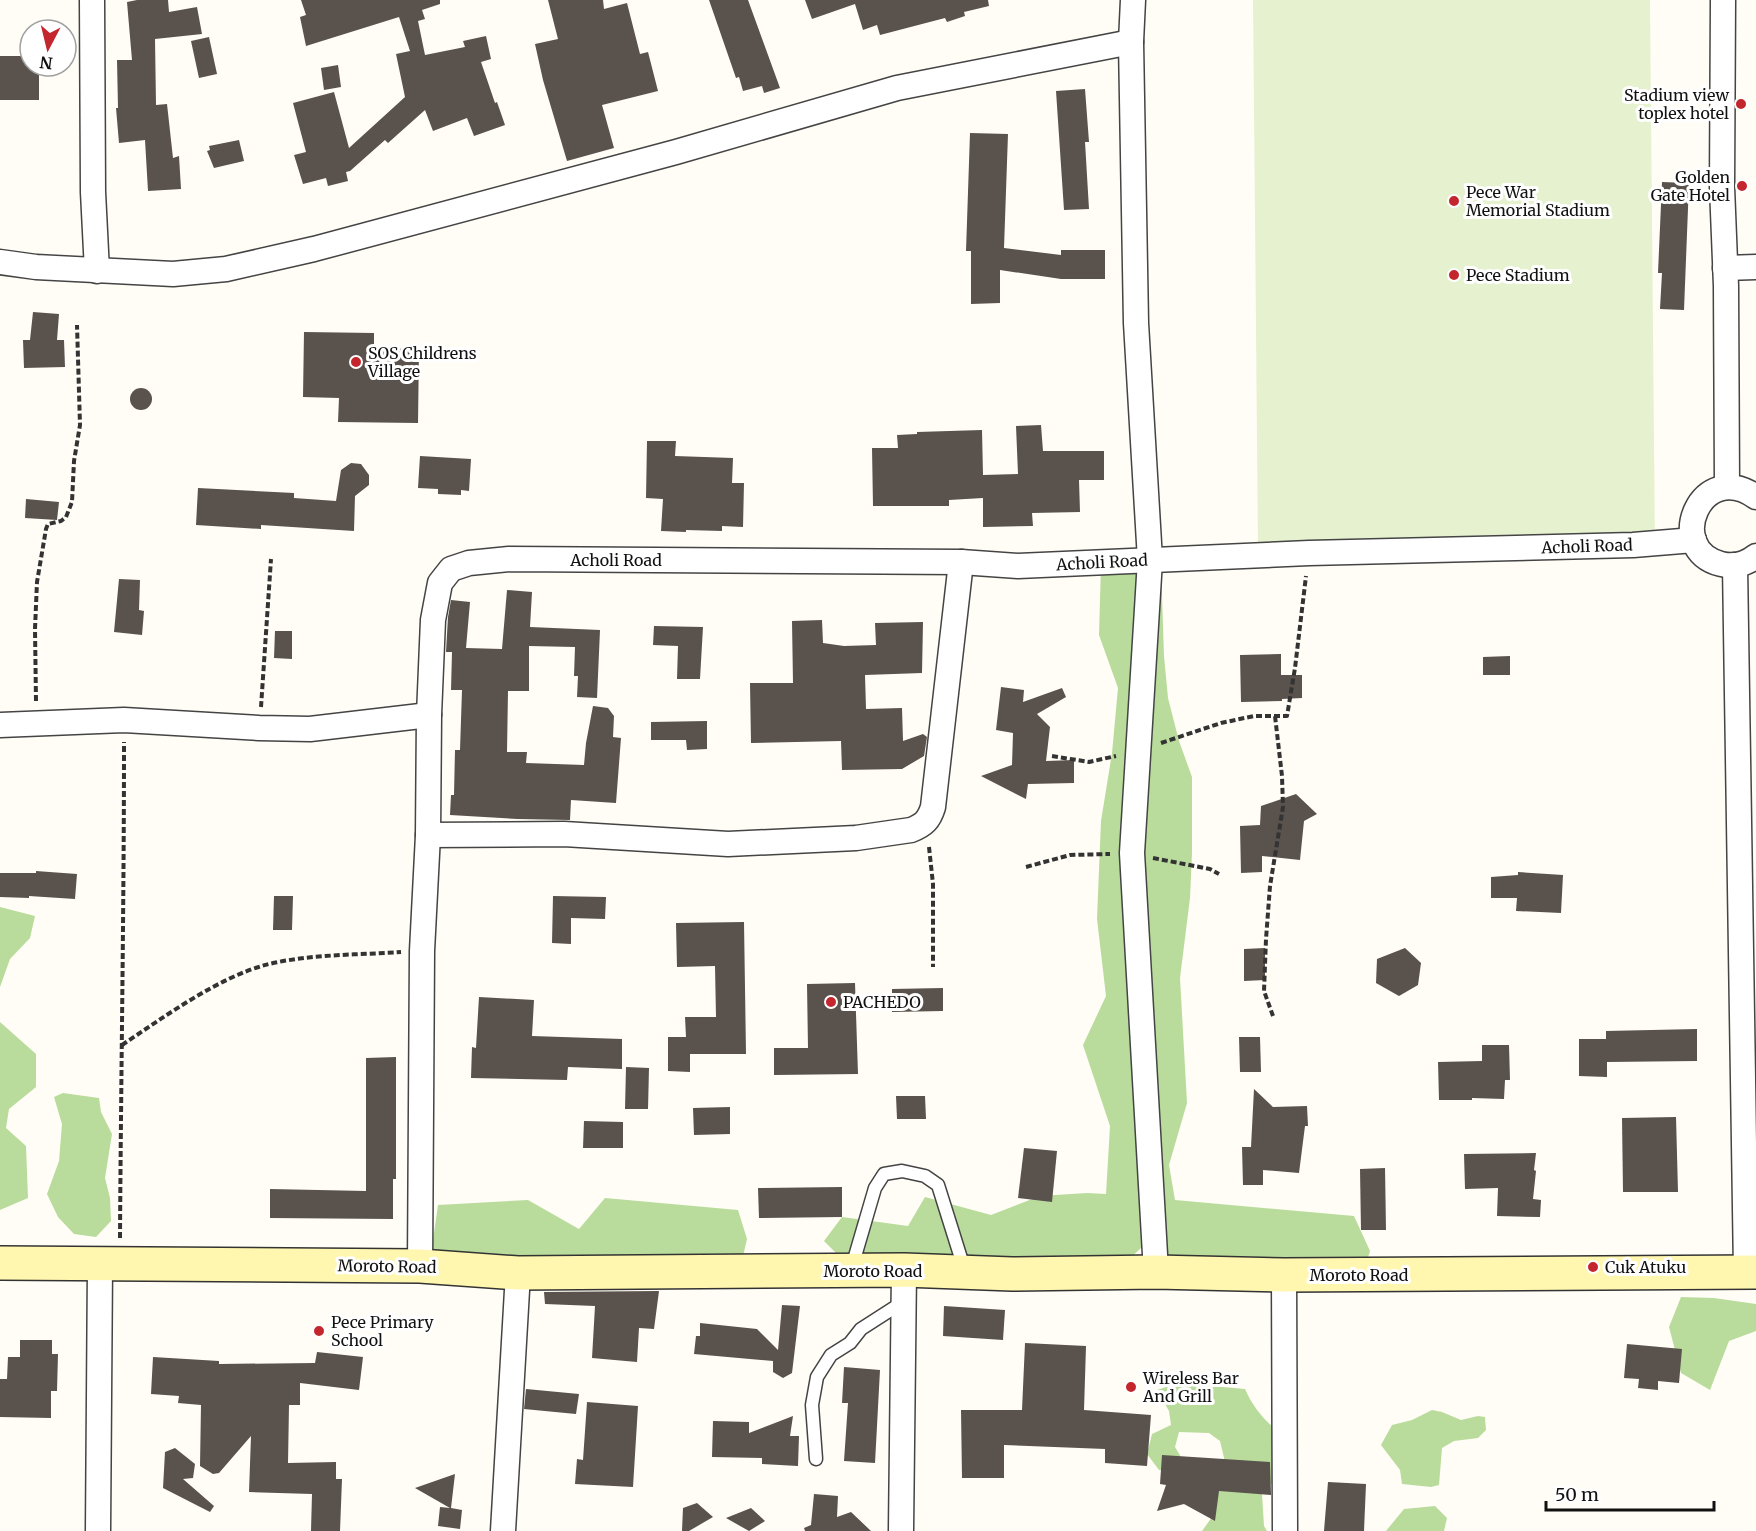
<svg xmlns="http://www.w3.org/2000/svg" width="1756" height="1531" font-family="Merriweather,serif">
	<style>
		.forest { fill: #b9dc9c }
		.pitch { fill: #e6f2cf }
		.building { fill: #5a524d }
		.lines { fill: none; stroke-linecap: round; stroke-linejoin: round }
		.service-casing { stroke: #444; stroke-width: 15 }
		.minor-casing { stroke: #444; stroke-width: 27 }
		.secondary-casing { stroke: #333; stroke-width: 36 }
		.path { stroke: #333; stroke-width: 4; stroke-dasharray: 6 3; stroke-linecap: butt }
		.service { stroke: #fff; stroke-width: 12 }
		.minor { stroke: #fff; stroke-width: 24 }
		.secondary { stroke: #fff6b0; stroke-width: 33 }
		.poi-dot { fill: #c4262e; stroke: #fff; stroke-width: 2 }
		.labels { text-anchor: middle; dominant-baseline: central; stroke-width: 6; stroke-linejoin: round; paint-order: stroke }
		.poi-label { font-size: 16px; fill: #111; stroke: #fff; text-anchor: start }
		.street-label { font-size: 16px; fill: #111; stroke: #fff }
	</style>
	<rect width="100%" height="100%" fill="#fffdf5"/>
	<g class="forest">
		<path d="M1101,565L1161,566L1164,656L1168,698L1179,741L1192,777V853L1190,898L1180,978L1187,1103L1169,1165L1175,1200L1354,1216L1370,1251L1361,1279L1195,1268L1141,1248L1123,1265L843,1260L824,1241L842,1217L908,1226L925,1197L991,1215L1040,1196L1087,1193L1106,1194L1110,1126L1083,1045L1106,996L1097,919L1101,821L1112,753L1118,688L1099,635Z"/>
		<path d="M0,907L35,916L30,938L10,959L0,987Z"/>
		<path d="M0,1022L36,1054V1087L9,1109L6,1128L26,1146L28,1198L0,1210Z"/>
		<path d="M63,1093L99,1098L101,1112L112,1134L105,1178L110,1198L111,1221L96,1237L74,1234L58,1217L47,1194L59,1161L62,1124L54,1097Z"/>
		<path d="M605,1198L738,1210L747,1239L740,1269L430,1261L438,1205L528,1200L579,1229Z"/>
		<path d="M1681,1297L1714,1298L1756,1304V1331L1729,1341L1710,1390L1681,1373L1669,1327Z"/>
		<path d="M1179,1383L1245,1389C1251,1403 1261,1417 1273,1427L1274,1481L1262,1494L1264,1526L1267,1531H1202L1212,1517L1225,1462L1220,1441L1209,1433L1179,1432L1175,1447L1181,1457L1176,1471L1159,1470L1147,1454L1152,1434L1171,1425L1169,1411L1157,1390Z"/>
		<path d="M1432,1410L1442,1412L1461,1420L1478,1416L1485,1417L1486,1430L1478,1438L1454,1441L1442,1448L1439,1485L1431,1487L1402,1484L1400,1470L1381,1445L1392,1425L1412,1420Z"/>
		<path d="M1435,1506L1447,1518L1444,1531H1386L1404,1509Z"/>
	</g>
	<path class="pitch" d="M1253,0H1650L1655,551L1258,549Z"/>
	<g class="building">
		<path d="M137,0H168L169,12L197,7L202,34L155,39L156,105L167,104L173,158L179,156L181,189L148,191L145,140L119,143L116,108H118L117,60H132L127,2Z"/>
		<path d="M301,0H440V4L422,10L425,19L418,21L425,55L465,47L463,41L486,36L491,59L481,62L495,103L497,102L505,125L474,136L467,118L433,131L425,110L388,143L385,140L350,171L346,172L348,181L328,186L326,178L303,184L294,155L306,152L293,103L334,92L349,148L405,97L396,54L410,51L399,17L306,46L300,17L306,15Z"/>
		<path d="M548,0H603L604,9L627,3L640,54L648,52L658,91L602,105L614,148L567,161L543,80L535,44L558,39Z"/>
		<path d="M709,0H748L780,88L764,93L762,86L743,91L739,77L736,78Z"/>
		<path d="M805,0H988L989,6L964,12L965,16L947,22L945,18L880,35L877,25L863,30L855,4L812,19Z"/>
		<path d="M209,37L217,74L199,78L191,41Z"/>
		<path d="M0,56H30V66H39V100H0Z"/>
		<path d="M338,65L341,87L324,90L321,68Z"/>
		<path d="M1085,89L1089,142H1085L1089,209L1064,210L1056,91Z"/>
		<path d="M970,133L1008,134L1004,248L1061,255V250H1105V279H1061L1000,270V303L971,304V251H966Z"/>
		<path d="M239,140L244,161L214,168L207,151L210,150L209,146Z"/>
		<path d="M1662,182L1689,183L1684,310L1660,309L1662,273H1658Z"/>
		<path d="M33,312L59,314L57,340H64L65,367L24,368L23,340H30Z"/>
		<path d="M304,332L374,333V348L419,349L418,423L338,422L339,398L303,397Z"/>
		<circle cx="141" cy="399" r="11"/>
		<path d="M1041,425L1043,451H1104V480H1079L1080,512L1032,513L1033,526L983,527V498L949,500V506H873L872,448H898L897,435L917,434V432L982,430L983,475L1018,474L1016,426Z"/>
		<path d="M647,441H676L675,456L733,458L732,483H744L743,527L722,526V531L686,530V532L661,531L663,499L646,498Z"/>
		<path d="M420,456L471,459L469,491L461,490V495L438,494V489L418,488Z"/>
		<path d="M351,463L361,464L369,475V485L355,496L354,531L261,525V529L196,525L198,488L294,493V498L336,501L341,470Z"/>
		<path d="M26,499L59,502L57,520L25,518Z"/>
		<path d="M119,579L140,580L139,610L144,611L142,635L114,632Z"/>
		<path d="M507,590L532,592L530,627L600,630L597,698L577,697L578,676H574L575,647L529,646V691H508L507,752H527L526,763L584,765L586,743L593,706L608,708L614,716L613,737L621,738L616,803L571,800L570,820L518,819L450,815L451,795H454L455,750H460L462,690H451L452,652H446L448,617L451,600L470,602L466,648L502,649Z"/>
		<path d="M822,620L823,643L844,646L876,645L875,623L923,622L922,673L865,675L866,709L902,708L903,741L923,734L927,737L924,756L902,769L842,770L841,741L751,743L750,683H793L792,621Z"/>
		<path d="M654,626L703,627L700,679H677L678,646L653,645Z"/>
		<path d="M275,631H292V659L274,658Z"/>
		<path d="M1281,654V675H1302V698L1282,699V701L1241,702L1240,655Z"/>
		<path d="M1510,656V675H1483V657Z"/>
		<path d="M1001,687L1024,690L1023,702L1062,688L1066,697L1037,714L1050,727L1046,761L1074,760V783L1028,784L1026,799L981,776L1012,765L1013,733L996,730Z"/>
		<path d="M707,721V749L687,750L686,740H651V722Z"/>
		<path d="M1296,794L1317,814L1304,821L1300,860L1262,856V872L1241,873L1240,826L1260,825L1261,806Z"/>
		<path d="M36,871L77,874L75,899L29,896V898L0,897V873H36Z"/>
		<path d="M1518,872L1563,875L1561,913L1516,911L1517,898H1491V877L1518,875Z"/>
		<path d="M274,896H293L292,930H273Z"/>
		<path d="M553,896L606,897L605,919L571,918V944L552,943Z"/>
		<path d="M744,922L746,1054H690V1072L668,1071V1037H686L685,1017H716L715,966L677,967L676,923Z"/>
		<path d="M1265,948V980L1244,981V949Z"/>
		<path d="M1405,948L1421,963L1418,985L1399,996L1376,983L1377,959Z"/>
		<path d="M855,983L858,1074L774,1075V1048H808L807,984Z"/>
		<path d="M943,988V1011L892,1012V989Z"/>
		<path d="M479,997L534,1000L532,1036L622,1039V1069L568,1067L567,1080L471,1078L472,1047L476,1048Z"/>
		<path d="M1697,1029V1061L1607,1062V1077L1579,1076V1039H1606V1031Z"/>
		<path d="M1239,1037H1260L1261,1072H1240Z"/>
		<path d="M1482,1045H1509L1510,1080H1505L1504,1099L1472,1098V1100H1439L1438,1062L1482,1061Z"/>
		<path d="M396,1057V1179H393V1219L270,1218V1189L366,1191V1058Z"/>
		<path d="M626,1067L649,1068L648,1109H625Z"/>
		<path d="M1254,1089L1273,1107L1307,1106L1308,1126H1305L1299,1173L1263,1170V1185H1243L1242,1147H1251Z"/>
		<path d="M896,1096H925L926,1119H897Z"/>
		<path d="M730,1107V1134L694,1135L693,1108Z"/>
		<path d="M1676,1117L1678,1192H1623L1622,1118Z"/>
		<path d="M584,1121L623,1122V1148H583Z"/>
		<path d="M1024,1148L1057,1151L1052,1202L1018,1198Z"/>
		<path d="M1536,1153L1534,1170L1536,1171L1533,1199L1541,1200L1540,1217L1497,1216L1498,1188L1465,1189L1464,1154Z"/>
		<path d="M1385,1168L1386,1230H1361L1360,1169Z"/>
		<path d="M842,1187V1217L759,1218L758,1188Z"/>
		<path d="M659,1291L654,1329L639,1328L637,1362L592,1358L595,1306L545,1304L544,1292Z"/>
		<path d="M782,1305L800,1306L792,1373L783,1378L773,1372V1361L694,1354L696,1336H700V1323L757,1329L778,1350Z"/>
		<path d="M944,1306L1005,1310L1003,1340L943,1336Z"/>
		<path d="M20,1340H52V1354H58L57,1391H51V1418L0,1417V1379H7L8,1357H20Z"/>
		<path d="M1025,1343L1086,1346L1084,1410L1151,1415L1147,1466L1105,1463V1449L1004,1445V1478H962L961,1410H1022Z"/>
		<path d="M1627,1344L1682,1349L1679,1383L1658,1381V1390L1638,1388L1639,1379L1624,1378Z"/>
		<path d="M317,1352L363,1357L359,1390L300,1383V1405H289L288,1463L336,1462V1479H342L340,1531H311L312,1494L249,1492L251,1436L219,1473L213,1474L200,1466L201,1405L178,1403L179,1396L151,1394L153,1357L219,1361V1364L315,1363Z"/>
		<path d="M844,1367L880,1370L875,1463L844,1461L848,1403H842Z"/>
		<path d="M526,1389L579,1394L576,1414L524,1409Z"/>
		<path d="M587,1402L638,1406L633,1487L575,1484L577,1459L583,1460Z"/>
		<path d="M793,1416L790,1436H799L798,1466L762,1464V1458L712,1457L713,1421L749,1422V1433Z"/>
		<path d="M175,1448L195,1464L193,1478L183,1479L214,1506L210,1512L163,1488L165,1452Z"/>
		<path d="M1162,1455L1270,1462L1271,1495L1219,1491L1215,1521L1184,1504L1157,1511L1166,1485L1160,1484Z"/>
		<path d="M455,1474L451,1508L462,1510L460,1529L438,1526L440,1507L450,1508L415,1488Z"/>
		<path d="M1328,1482L1366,1484L1364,1531H1324Z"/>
		<path d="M814,1494L838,1496L837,1517L851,1512L871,1531H805L804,1528L811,1525Z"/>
		<path d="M697,1503L713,1517L689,1531H682L683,1508Z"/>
		<path d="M751,1508L765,1521L749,1531L726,1518Z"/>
	</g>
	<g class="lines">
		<defs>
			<g id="service">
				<path d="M851,1270L875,1188L884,1174L902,1171L925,1176L938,1185L965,1271"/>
				<path d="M816,1459L812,1405L817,1377L831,1355L850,1343L861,1329L903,1302"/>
			</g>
			<g id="minor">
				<path d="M92,0L93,192L97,271"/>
				<path d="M1133,0L1131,42L1136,323L1150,560L1132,853L1156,1272"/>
				<path d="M1723,0L1722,187L1726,286L1727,487"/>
				<path d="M0,262L36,267L173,274L226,269L314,249L676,152L897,88L1131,42"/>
				<path d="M1725,268L1756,267"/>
				<path d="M1756,497C1701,458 1663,549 1721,564C1733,567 1746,564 1756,556"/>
				<path d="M1735,565L1746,1272"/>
				<path d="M0,725L124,720L259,728L310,729L429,715"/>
				<path d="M428,835L564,834L728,844L856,838L911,830C924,825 929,820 933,807L961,562"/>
				<path d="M420,1266L422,951L428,835L429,715L433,620L440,583L451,569L469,563L509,559L961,562L1018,566L1309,553L1633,545L1694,540"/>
				<path d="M1284,1275L1285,1531"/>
				<path d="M98,1531L100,1264"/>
				<path d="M503,1531L518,1273"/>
				<path d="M901,1531L904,1270"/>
			</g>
			<path id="secondary" d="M0,1263L420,1266L518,1273L904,1270L1012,1274L1156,1272L1284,1275L1756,1272"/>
		</defs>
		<use href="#service" class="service-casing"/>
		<use href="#minor" class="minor-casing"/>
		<use href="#secondary" class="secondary-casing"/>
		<g class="path">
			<path d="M36,701L35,629L37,582L46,529L48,524L61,521L66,517L72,502L74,461L80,425L77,325"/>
			<path d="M261,707L271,559"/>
			<path d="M1161,743L1221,723L1254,716H1287L1295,668L1306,576"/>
			<path d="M1052,756L1089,762L1116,756"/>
			<path d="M929,847L933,884V967"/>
			<path d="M1153,858L1210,869L1219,874"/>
			<path d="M1026,867L1070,855L1110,854"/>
			<path d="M1273,1016L1264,991L1266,939L1270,886L1283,807L1282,776L1275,716"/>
			<path d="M122,1045C164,1017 220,976 269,964C312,954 357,955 401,952"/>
			<path d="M120,1238C121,1073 124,907 124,742"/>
		</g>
		<use href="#service" class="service"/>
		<use href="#minor" class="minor"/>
		<use href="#secondary" class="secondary"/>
	</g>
	<g class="poi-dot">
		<circle cx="1741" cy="104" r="6"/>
		<circle cx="1742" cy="186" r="6"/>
		<circle cx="1454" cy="201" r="6"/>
		<circle cx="1454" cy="275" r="6"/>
		<circle cx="356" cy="362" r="6"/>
		<circle cx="831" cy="1002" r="6"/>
		<circle cx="1593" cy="1267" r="6"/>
		<circle cx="319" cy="1331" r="6"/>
		<circle cx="1131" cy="1387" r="6"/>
	</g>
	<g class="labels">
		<g class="poi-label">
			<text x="1729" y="95" text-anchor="end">Stadium view<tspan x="1729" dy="18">toplex hotel</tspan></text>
			<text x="1730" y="177" text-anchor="end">Golden<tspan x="1730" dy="18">Gate Hotel</tspan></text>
			<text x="1466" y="192">Pece War<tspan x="1466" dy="18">Memorial Stadium</tspan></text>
			<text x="1466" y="275">Pece Stadium</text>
			<text x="368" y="353">SOS Childrens<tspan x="368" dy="18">Village</tspan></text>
			<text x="843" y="1002">PACHEDO</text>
			<text x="1605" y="1267">Cuk Atuku</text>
			<text x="331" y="1322">Pece Primary<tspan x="331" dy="18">School</tspan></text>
			<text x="1143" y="1378">Wireless Bar<tspan x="1143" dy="18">And Grill</tspan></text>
		</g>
		<g class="street-label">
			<text transform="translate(1587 546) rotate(-2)">Acholi Road</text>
			<text x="616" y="560">Acholi Road</text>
			<text transform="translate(1102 562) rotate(-3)">Acholi Road</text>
			<text transform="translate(387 1266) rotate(1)">Moroto Road</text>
			<text x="873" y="1271">Moroto Road</text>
			<text x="1359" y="1275">Moroto Road</text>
		</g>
	</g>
	<g transform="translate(48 48) rotate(187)"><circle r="28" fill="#ffffff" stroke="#a0a0a0" stroke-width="1.5"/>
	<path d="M0-4.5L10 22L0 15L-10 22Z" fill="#c4262e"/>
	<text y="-9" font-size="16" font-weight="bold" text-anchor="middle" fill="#111111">N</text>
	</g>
	<path d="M1546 1501v9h168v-9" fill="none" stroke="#111111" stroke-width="3"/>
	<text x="1555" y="1501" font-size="18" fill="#111111" stroke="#ffffff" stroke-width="4.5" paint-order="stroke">50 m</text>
</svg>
